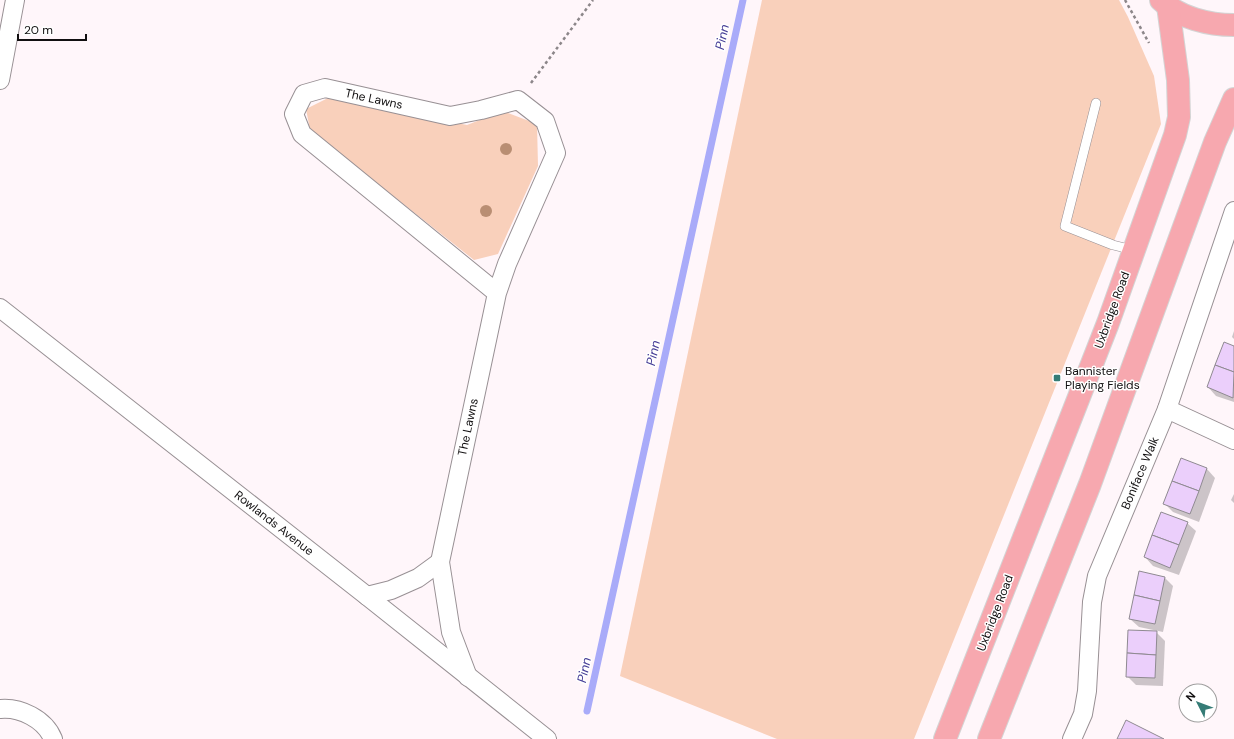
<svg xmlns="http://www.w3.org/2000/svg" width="1234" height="739" font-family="'DM Sans',sans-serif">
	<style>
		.green { fill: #f9d0bb }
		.shadow { fill: #0003 }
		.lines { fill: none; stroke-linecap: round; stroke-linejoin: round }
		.stream { stroke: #a9abf9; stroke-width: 7 }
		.building { fill: #ebcffb; stroke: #8f8a91 }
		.service-casing { stroke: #989094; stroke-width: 10 }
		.minor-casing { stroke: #989094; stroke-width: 20 }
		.primary-casing { stroke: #d4d4d4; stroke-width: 24 }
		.path { stroke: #8c8689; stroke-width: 2.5; stroke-dasharray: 3 3; stroke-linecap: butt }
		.service { stroke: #fff; stroke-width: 9 }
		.minor { stroke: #fff; stroke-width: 18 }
		.primary { stroke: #f7a8af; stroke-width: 22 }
		.tree { fill: #b98e73 }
		.poi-dot { fill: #357c76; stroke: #fff; stroke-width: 1.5 }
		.labels { text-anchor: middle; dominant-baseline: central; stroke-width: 3; stroke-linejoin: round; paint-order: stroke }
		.street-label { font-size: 12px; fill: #110f10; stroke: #fff }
		.poi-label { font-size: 12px; fill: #110f10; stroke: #fff; text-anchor: start }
		.water-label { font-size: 13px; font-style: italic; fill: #453d96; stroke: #fff }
	</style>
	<rect width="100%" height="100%" fill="#fff6fa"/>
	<g class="green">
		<path d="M762,0H1119L1128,17L1154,76L1161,124L914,739H777L620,676Z"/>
		<path d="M330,97L467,125L503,111L537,124L538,166L498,254L474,260L310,130L306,109Z"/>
	</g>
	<g class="shadow">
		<path d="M1234,331V339L1232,337Z"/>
		<path d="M1234,347V402L1216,396L1208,387Z"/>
		<path d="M1181,459L1207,469L1215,478L1199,522L1173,512L1164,503Z"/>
		<path d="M1234,494V503L1231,500Z"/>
		<path d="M1187,523L1196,531L1179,575L1153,566L1145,557Z"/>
		<path d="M1165,578L1173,586L1163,632L1139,627L1130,619Z"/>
		<path d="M1156,632L1165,641L1163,686L1136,685L1127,676Z"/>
	</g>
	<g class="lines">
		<path class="stream" d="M587,711L743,0"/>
	</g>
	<g class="building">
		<path d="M1224,342L1234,346V372L1215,365Z"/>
		<path d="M1215,365L1234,372L1233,398L1207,387Z"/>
		<path d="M1181,458L1207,468L1199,491L1172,481Z"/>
		<path d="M1172,481L1199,491L1190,514L1163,504Z"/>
		<path d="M1161,512L1188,522L1179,545L1152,535Z"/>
		<path d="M1152,535L1179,545L1170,568L1144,557Z"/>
		<path d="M1139,571L1165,577L1160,601L1134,595Z"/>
		<path d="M1134,595L1160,601L1155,624L1129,619Z"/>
		<path d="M1128,630L1157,631L1156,655L1127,653Z"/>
		<path d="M1127,653L1156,655L1155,678L1126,677Z"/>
		<path d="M1126,720L1164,739H1117Z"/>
	</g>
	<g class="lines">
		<defs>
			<path id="service" d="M1096,103L1065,226L1113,245L1133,250"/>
			<g id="minor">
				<path d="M0,80L15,0"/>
				<path d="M0,308L367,596L547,739"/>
				<path d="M1167,409L1234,440"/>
				<path d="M367,596L391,590L418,578L440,562"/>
				<path d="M468,677L451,632L440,562L497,293L302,134L294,114L304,94L325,88L450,116L481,110L518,100L545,121L556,153L507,264L497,293"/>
				<path d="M0,709C20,707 45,719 53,739"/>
				<path d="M1072,739L1083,714L1087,691L1092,602L1097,576L1167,409L1234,211"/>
			</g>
			<g id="primary">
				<path d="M1161,0C1179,18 1209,25 1234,25"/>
				<path d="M945,739L1108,323L1175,135L1179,117L1178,80L1168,6"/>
				<path d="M989,739L1090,484L1215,142L1234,99"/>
			</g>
		</defs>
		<use href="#service" class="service-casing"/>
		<use href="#minor" class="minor-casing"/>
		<use href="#primary" class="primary-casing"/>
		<g class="path">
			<path d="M1125,0L1149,43"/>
			<path d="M531,83L593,0"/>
		</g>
		<use href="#service" class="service"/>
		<use href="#minor" class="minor"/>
		<use href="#primary" class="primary"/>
	</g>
	<g class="tree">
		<circle cx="506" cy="149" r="6"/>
		<circle cx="486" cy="211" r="6"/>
	</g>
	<rect class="poi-dot" x="1053" y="374" width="8" height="8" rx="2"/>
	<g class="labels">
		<g class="street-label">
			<text transform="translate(374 99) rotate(12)">The Lawns</text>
			<text transform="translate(1112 310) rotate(-70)">Uxbridge Road</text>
			<text transform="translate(468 427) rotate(-78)">The Lawns</text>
			<text transform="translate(1140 473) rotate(-67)">Boniface Walk</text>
			<text transform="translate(274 523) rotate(38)">Rowlands Avenue</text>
			<text transform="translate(995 613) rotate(-69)">Uxbridge Road</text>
		</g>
		<g class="poi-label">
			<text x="1065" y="371">Bannister<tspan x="1065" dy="14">Playing Fields</tspan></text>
		</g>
		<g class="water-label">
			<text transform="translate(722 37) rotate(-78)">Pinn</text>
			<text transform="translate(653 353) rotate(-78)">Pinn</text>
			<text transform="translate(584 670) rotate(-78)">Pinn</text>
		</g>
	</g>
	<g transform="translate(1198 703) rotate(312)"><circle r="19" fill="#ffffff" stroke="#a09f9f"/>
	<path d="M0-3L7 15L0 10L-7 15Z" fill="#357c76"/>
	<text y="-6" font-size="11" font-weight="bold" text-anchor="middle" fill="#110f10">N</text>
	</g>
	<path d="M18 34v6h68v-6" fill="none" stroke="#110f10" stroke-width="2"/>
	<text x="24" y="34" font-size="12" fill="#110f10" stroke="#ffffff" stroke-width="3" paint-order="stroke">20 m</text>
</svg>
